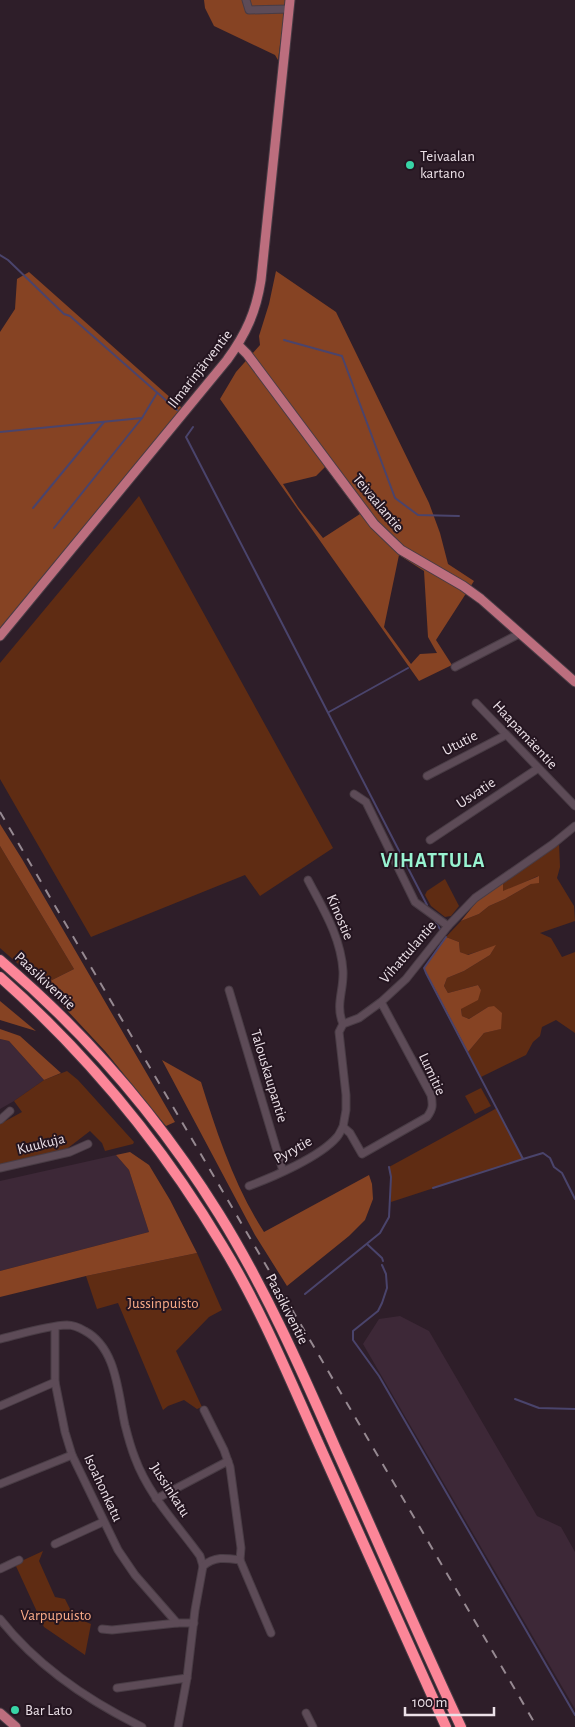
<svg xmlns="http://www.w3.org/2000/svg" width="575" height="1727" font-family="'Alegreya Sans',sans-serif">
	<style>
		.built { fill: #3d2837 }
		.green { fill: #5f2c13 }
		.forest { fill: #864323; fill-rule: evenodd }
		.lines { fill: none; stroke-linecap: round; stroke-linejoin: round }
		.stream { stroke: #4a446c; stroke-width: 2 }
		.minor-casing { stroke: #493c45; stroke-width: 9 }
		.major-casing { stroke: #493c45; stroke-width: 11 }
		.highway-casing { stroke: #493c45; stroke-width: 12 }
		.minor { stroke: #5d4b57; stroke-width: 7 }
		.major { stroke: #bc6e7e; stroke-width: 9 }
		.highway { stroke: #fc8698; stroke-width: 10 }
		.rail { stroke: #968991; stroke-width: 2; stroke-dasharray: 9 9; stroke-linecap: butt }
		.poi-dot { fill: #38d4a6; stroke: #241520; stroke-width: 2 }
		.labels { text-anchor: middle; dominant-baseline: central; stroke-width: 4; stroke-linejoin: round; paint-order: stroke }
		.poi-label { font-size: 15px; fill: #ece1e8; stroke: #241520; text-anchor: start }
		.street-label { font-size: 15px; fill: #ece1e8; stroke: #241520 }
		.park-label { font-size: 15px; fill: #faab88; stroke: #241520 }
		.district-label { font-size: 20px; font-weight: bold; letter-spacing: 1px; fill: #98f3d1; stroke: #241520 }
	</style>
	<rect width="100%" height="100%" fill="#2e1e29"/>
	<g class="built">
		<path d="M0,1039L9,1041L44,1080L14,1101L0,1109Z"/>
		<path d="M116,1155L129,1170L149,1232L0,1271V1181Z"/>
		<path d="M400,1316L429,1331L537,1516L561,1527L575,1552V1709L363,1344L379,1319Z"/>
	</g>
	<g class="green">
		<path d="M139,496L333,848L260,896L245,875L91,937L0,779V663Z"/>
		<path d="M559,843L560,867L557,878L574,906L575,921L540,933L551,938L562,957L575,952V1033L556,1020L542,1027L540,1036L533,1042L526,1055L481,1077L468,1052L484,1033L500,1029L488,1007L469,1019L462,1016L461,1009L481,990L478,985L448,993L444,986L447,978L464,971L490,955L495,946L467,955L460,952L459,942L446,937L461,921L479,914L489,906L505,899L531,884L538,876L503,892V883Z"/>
		<path d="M0,846L74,969L48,982L49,991L0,948Z"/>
		<path d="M445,879L459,906L451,916L445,917L431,906L425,895L427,891Z"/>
		<path d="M67,1071L78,1080L134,1142L133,1144L105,1151L102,1143L90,1131L64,1151L0,1166V1124L22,1112L14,1101L44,1080Z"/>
		<path d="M481,1088L491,1106L475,1114L465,1096Z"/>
		<path d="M497,1108L523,1159L391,1202V1177L389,1167Z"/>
		<path d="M197,1253L222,1310L209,1317L176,1351L202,1407L197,1409L184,1400L168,1406L163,1410L118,1303L97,1309L86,1276Z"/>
		<path d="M43,1551L39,1561L55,1597L65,1599L74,1617L91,1624L85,1655L44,1627L15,1564Z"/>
	</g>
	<g class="forest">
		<path d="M204,0H286L278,60L275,55L214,26L205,8Z"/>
		<path d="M276,271L336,312L429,503L440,533L448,564L474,581L436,640L452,665L419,681L220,399L236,372L260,345L259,336L269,304ZM325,467L360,514L323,538L298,507L283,484L316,476ZM399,555L424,571L428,637L437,653L420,654L411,664L384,627Z"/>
		<path d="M29,272L182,408L0,628V332L15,309L17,279Z"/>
		<path d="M0,824L22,859L175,1122L166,1126L105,1051L49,991L48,982L74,969L0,846Z"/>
		<path d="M539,876V883L531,884L505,899L489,906L479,914L461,921L478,900L503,883V891Z"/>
		<path d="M446,937L459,942L460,952L468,955L496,945L490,955L464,971L447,978L444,986L448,993L478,985L481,990L478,1000L461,1009L462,1016L469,1019L488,1007L494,1006L502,1013L501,1029L484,1033L468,1052L424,968Z"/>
		<path d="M0,1001L36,1031L0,1020Z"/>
		<path d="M0,1029L20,1036L61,1073L44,1080L9,1041L0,1039Z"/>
		<path d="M162,1060L201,1082C217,1134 235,1187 264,1232L369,1175L372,1184L373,1199L365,1220L349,1236L287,1286L255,1235Z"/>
		<path d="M130,1152L149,1165L170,1200L197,1253L86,1276L0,1297V1271L149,1232L129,1170L116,1155Z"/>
	</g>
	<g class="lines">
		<g class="stream">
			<path d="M0,255L8,260L64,314L70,316L177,410"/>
			<path d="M284,340L342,356L395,498L418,515L459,516"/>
			<path d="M193,427L186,437L427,905"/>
			<path d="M0,432L142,418"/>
			<path d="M33,508L104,422"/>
			<path d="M54,528L142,418L157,393"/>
			<path d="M329,712L408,668"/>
			<path d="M435,921L440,929"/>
			<path d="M446,937L424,968L426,973L523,1159L543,1153L550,1158L554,1167L562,1173L575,1199"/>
			<path d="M433,1188L523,1159"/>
			<path d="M367,1244L382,1258L383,1261"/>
			<path d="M382,1265L386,1274L387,1288L382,1303L378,1311L353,1331V1340L379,1376L575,1715"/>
			<path d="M305,1294L380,1233L389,1217L391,1177L389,1167"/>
			<path d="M515,1399L539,1408L575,1409"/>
		</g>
		<defs>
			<g id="minor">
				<path d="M246,0L249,10L289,9"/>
				<path d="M455,667L519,634"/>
				<path d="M476,703L575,806"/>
				<path d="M427,776L506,735"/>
				<path d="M354,794L366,802L415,902L448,926"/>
				<path d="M430,840L537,769"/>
				<path d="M308,880C323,909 341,937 343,971C344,991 335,1004 343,1024"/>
				<path d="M229,990L283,1171"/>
				<path d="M381,1002L431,1095C433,1105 433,1109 427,1117L362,1154L350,1133L343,1127L346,1110V1095L339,1032L343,1024L359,1018L381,1002L406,979L448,926L475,898L553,844L575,826"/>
				<path d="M0,1120L10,1111"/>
				<path d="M0,1168L70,1152L88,1144"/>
				<path d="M249,1186C273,1177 320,1157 337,1137C339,1135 341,1130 343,1127"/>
				<path d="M55,1327V1382L65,1432L72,1455L118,1550L135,1575L177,1623H194"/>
				<path d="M0,1339C22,1334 45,1326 67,1325C74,1325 80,1328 85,1331C117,1348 118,1394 125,1425C128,1437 131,1448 135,1458C149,1496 177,1524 200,1556L203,1566L195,1610L187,1678L178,1727"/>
				<path d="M0,1406L55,1382"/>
				<path d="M204,1410L224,1450L230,1467L241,1548L240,1560"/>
				<path d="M0,1484L72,1455"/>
				<path d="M156,1499L228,1461"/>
				<path d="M55,1544L103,1522"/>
				<path d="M203,1566C215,1556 226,1558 240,1560L271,1633"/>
				<path d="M0,1569L19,1560"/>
				<path d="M0,1619C37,1666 89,1701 142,1727"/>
				<path d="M102,1629L112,1630L177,1623"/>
				<path d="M117,1688L187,1678"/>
				<path d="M306,1713L313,1727"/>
			</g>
			<g id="major">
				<path d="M238,345L247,354L374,524L401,550L463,586L481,599L575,682"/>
				<path d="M0,636L227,360C246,334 256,312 261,280L290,0"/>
				<path d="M0,1713L16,1727"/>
			</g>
			<g id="highway">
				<path d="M0,960C85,1032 160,1119 219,1214C265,1288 301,1369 336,1449C378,1542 418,1635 461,1727"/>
				<path d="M0,977C88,1055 162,1145 222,1245C260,1307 288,1375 317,1440C360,1536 403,1632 446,1727"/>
			</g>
		</defs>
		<use href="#minor" class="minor-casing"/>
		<use href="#major" class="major-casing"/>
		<use href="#highway" class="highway-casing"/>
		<use href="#minor" class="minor"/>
		<use href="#major" class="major"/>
		<use href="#highway" class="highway"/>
		<path class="rail" d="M0,812L537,1727"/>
	</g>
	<g class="poi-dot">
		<circle cx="410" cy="165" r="5"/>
		<circle cx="15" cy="1710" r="5"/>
	</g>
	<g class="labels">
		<g class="poi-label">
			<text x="420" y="156">Teivaalan<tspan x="420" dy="17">kartano</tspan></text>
			<text x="25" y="1710">Bar Lato</text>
		</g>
		<g class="street-label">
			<text transform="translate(200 369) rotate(-52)">Ilmarinjärventie</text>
			<text transform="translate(378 503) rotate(50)">Teivaalantie</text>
			<text transform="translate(525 735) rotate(47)">Haapamäentie</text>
			<text transform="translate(460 743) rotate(-28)">Ututie</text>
			<text transform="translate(476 793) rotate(-34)">Usvatie</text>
			<text transform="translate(340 917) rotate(67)">Kinostie</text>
			<text transform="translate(408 952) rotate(-49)">Vihattulantie</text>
			<text transform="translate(45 981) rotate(43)">Paasikiventie</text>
			<text transform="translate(432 1074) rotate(65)">Lumitie</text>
			<text transform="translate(269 1076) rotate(73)">Talouskaupantie</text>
			<text transform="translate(41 1144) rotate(-14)">Kuukuja</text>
			<text transform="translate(293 1150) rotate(-29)">Pyrytie</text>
			<text transform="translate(287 1309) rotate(63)">Paasikiventie</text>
			<text transform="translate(103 1488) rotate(65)">Isoahonkatu</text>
			<text transform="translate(170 1490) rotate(57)">Jussinkatu</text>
		</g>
		<g class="park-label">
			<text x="163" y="1303">Jussinpuisto</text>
			<text x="56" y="1615">Varpupuisto</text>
		</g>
		<g class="district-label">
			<text x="433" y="861">VIHATTULA</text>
		</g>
	</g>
	<path d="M405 1707v8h89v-8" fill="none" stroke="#ece1e8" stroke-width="2.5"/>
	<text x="412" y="1707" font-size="15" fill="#ece1e8" stroke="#241520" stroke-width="4" paint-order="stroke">100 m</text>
</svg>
